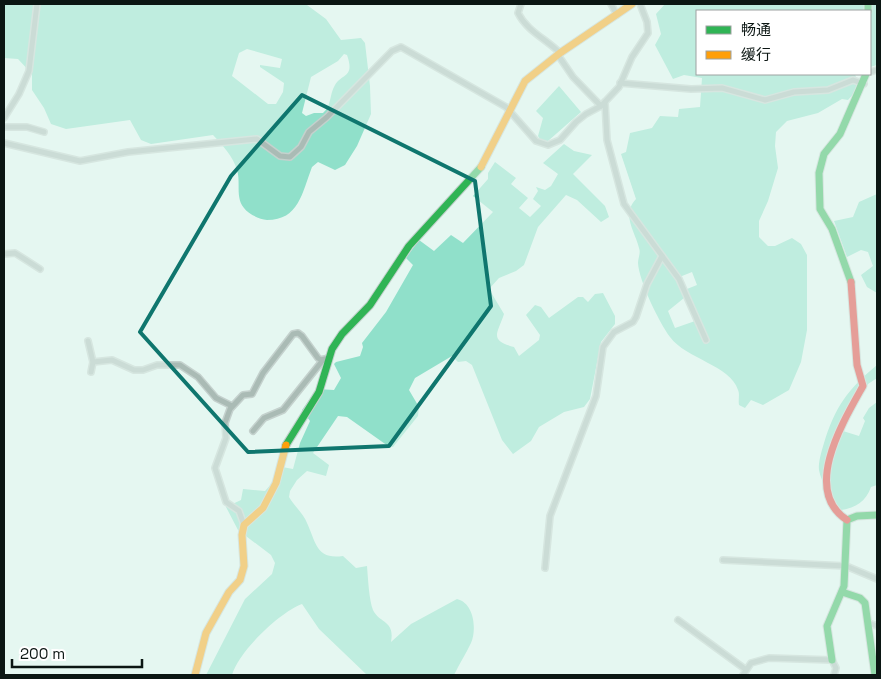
<svg xmlns="http://www.w3.org/2000/svg" width="881" height="679" font-family="'Space Grotesk','Noto Sans SC',sans-serif">
	<style>
		.forest { fill: #90e0ca; fill-rule: evenodd }
		.lines { fill: none; stroke-linecap: round; stroke-linejoin: round }
		.street-casing { stroke: #c4d1cd; stroke-width: 8 }
		.fast-casing { stroke: #c4d1cd; stroke-width: 9 }
		.slow-casing { stroke: #c4d1cd; stroke-width: 9 }
		.jam-casing { stroke: #c4d1cd; stroke-width: 9 }
		.street { stroke: #aabbb5; stroke-width: 5 }
		.fast { stroke: #30b455; stroke-width: 7 }
		.slow { stroke: #ff9f0a; stroke-width: 7 }
		.jam { stroke: #e5322d; stroke-width: 7 }
		.marked { fill: none; stroke: #0f766e; stroke-width: 4; stroke-linejoin: round }
	</style>
	<rect width="100%" height="100%" fill="#e5f7f1"/>
	<g class="forest">
		<path d="M4,4L307,5L326,19L341,40L361,38L365,43L370,86L371,114L357,146L345,165L335,170L318,162L312,167C302,193 299,220 267,220C259,219 248,214 244,208C235,197 241,182 237,170C233,156 223,146 213,135L151,144L141,140L130,120L66,129L51,124L44,108L32,90V74L18,59L4,58ZM247,49L282,59L280,68L260,65V67L284,83L283,92L276,104H268L232,76L239,53ZM344,54L347,55C355,78 342,73 335,85C329,95 332,105 323,113H314L306,116L302,113L311,77L338,61Z"/>
		<path d="M665,4H877V65L870,67V11H697V74H855L859,88L848,100L842,99L818,113L787,121L776,132L775,146L778,168L768,201L759,221V237L768,246H775L792,238L801,244L807,255V330L801,362L789,390L763,405L751,400L745,408L739,405C738,400 740,394 738,390C730,365 686,359 670,337C659,322 639,281 638,263C638,258 641,253 639,248C635,231 621,215 636,199L621,154L626,152L630,133L652,128L660,116L678,117L679,109L700,107L702,78L684,75L673,79L655,45L661,34L656,14ZM692,272L697,285L687,289L698,320L675,328L668,311L684,298L677,278Z"/>
		<path d="M559,86L581,112L548,141L542,142L538,136L543,118L536,111Z"/>
		<path d="M564,144L574,151L592,155L573,174L605,206L609,217L601,222L577,200L566,195L538,227L524,265L516,271L499,278L489,289L504,314C498,333 488,340 514,347L519,356L539,340L540,335L526,315L535,305L541,307L549,318L578,297H583L588,302L595,294L603,293L615,316V324L601,342L590,399L584,407L564,412L539,427L531,441L513,454L502,440L472,365L466,361L458,362L452,356L415,378L409,390L419,407L418,416L393,447L388,446L347,417L338,416L313,453L329,465L326,476L307,471L297,480L290,491L289,497C294,506 304,514 307,523C316,542 316,560 343,556L356,568L367,566C368,578 369,600 373,610C380,624 395,620 391,642L411,624L457,599C474,603 477,629 471,643C466,654 459,664 454,675H367L319,629L302,604C280,612 239,651 232,675H206L245,599L272,574L275,563L271,555L238,530L226,507L241,500L243,489L265,491L273,482L277,466L293,469L300,443L310,421L302,410L317,389L334,390L341,378L334,364L336,362L360,356L363,347L362,343L386,312L413,265L406,258L419,240L434,251L451,235L463,243L493,212L473,196L488,179V173L495,162L516,178L511,184L528,198L519,208L530,217L541,206L533,199L538,191L536,187L545,190L551,186L558,174L543,163Z"/>
		<path d="M877,194V293L867,287L861,275L873,266L868,252L861,250L847,257L834,221L853,217L859,202Z"/>
		<path d="M877,365V378L868,384L843,431L859,436L865,421L863,418L869,408L877,402V485L871,487C866,501 856,508 841,510C833,500 821,483 819,470C818,462 822,450 824,443C835,407 848,389 877,365Z"/>
	</g>
	<g class="lines">
		<defs>
			<g id="street">
				<path d="M521,4L518,13C527,31 546,39 560,53"/>
				<path d="M611,4L617,15"/>
				<path d="M558,55L573,77L601,106"/>
				<path d="M870,72L877,70"/>
				<path d="M620,83L691,89L722,88L765,100L794,92L828,90L853,80L864,84"/>
				<path d="M605,102L607,140L624,204L679,279L706,340"/>
				<path d="M4,118L19,94L29,71L37,4"/>
				<path d="M4,127H27L44,132"/>
				<path d="M4,143L80,161L128,152L257,139L280,156L290,157L301,147L309,132L327,117L392,51L401,47L506,107L536,141L548,145L560,140L576,122L586,114L601,106L619,87L632,57L648,33L647,22L640,4"/>
				<path d="M4,254L15,253L40,269"/>
				<path d="M88,341L93,362L91,372"/>
				<path d="M93,362L112,360L134,370H143L157,365H180L198,377L216,398L232,406"/>
				<path d="M253,431L264,418L283,410L323,360"/>
				<path d="M244,525L239,511L226,502L215,468L226,438L225,423L230,409L243,395L252,394L263,373L293,334L298,333L302,336L318,358L321,360L329,358"/>
				<path d="M723,560L846,566L877,579"/>
				<path d="M545,568L550,516L596,396L603,347L614,332L633,322L636,317L647,284L662,256"/>
				<path d="M678,620L745,669"/>
				<path d="M869,623L877,626"/>
				<path d="M743,675L751,663L769,658L832,660L836,668L834,675"/>
			</g>
			<g id="fast">
				<path d="M868,4V11"/>
				<path d="M851,282L832,229L820,209L819,173L824,154L840,134L866,74"/>
				<path d="M286,445L319,392L332,349L342,334L370,305L409,246L481,167"/>
				<path d="M842,592L860,598L865,603L875,675"/>
				<path d="M832,660L827,626L844,586L847,520L857,516L877,515"/>
			</g>
			<g id="slow">
				<path d="M481,167L525,81L560,53L632,4"/>
				<path d="M195,675L206,633L229,592L240,580L244,566L242,535L244,525L263,508L276,483L286,445"/>
			</g>
			<path id="jam" d="M847,520C801,490 844,420 863,386L857,365L851,282"/>
		</defs>
		<use href="#street" class="street-casing"/>
		<use href="#fast" class="fast-casing"/>
		<use href="#slow" class="slow-casing"/>
		<use href="#jam" class="jam-casing"/>
		<use href="#street" class="street"/>
		<use href="#fast" class="fast"/>
		<use href="#slow" class="slow"/>
		<use href="#jam" class="jam"/>
	</g>
	<path d="M0 0H881V679H0ZM302,95L475,181L491,306L389,446L248,452L140,332L231,176Z" fill="#e5f7f1" fill-opacity=".55" fill-rule="evenodd"/>
	<path class="marked" d="M302,95L475,181L491,306L389,446L248,452L140,332L231,176Z"/>
	<rect width="881" height="679" fill="none" stroke="#0b1613" stroke-width="10"/>
	<rect x="696" y="10" width="175" height="65" fill="#ffffff" stroke="#9da2a1"/>
	<rect x="706" y="26" width="25" height="8" fill="#30b455" stroke="#9da2a1"/>
	<text x="741" y="35" font-size="15" fill="#0b1613">畅通</text>
	<rect x="706" y="51" width="25" height="8" fill="#ff9f0a" stroke="#9da2a1"/>
	<text x="741" y="60" font-size="15" fill="#0b1613">缓行</text>
	<path d="M12 659v8h130v-8" fill="none" stroke="#0b1613" stroke-width="2.5"/>
	<text x="20" y="659" font-size="15" fill="#0b1613" stroke="#ffffff" stroke-width="4" paint-order="stroke">200 m</text>
</svg>
